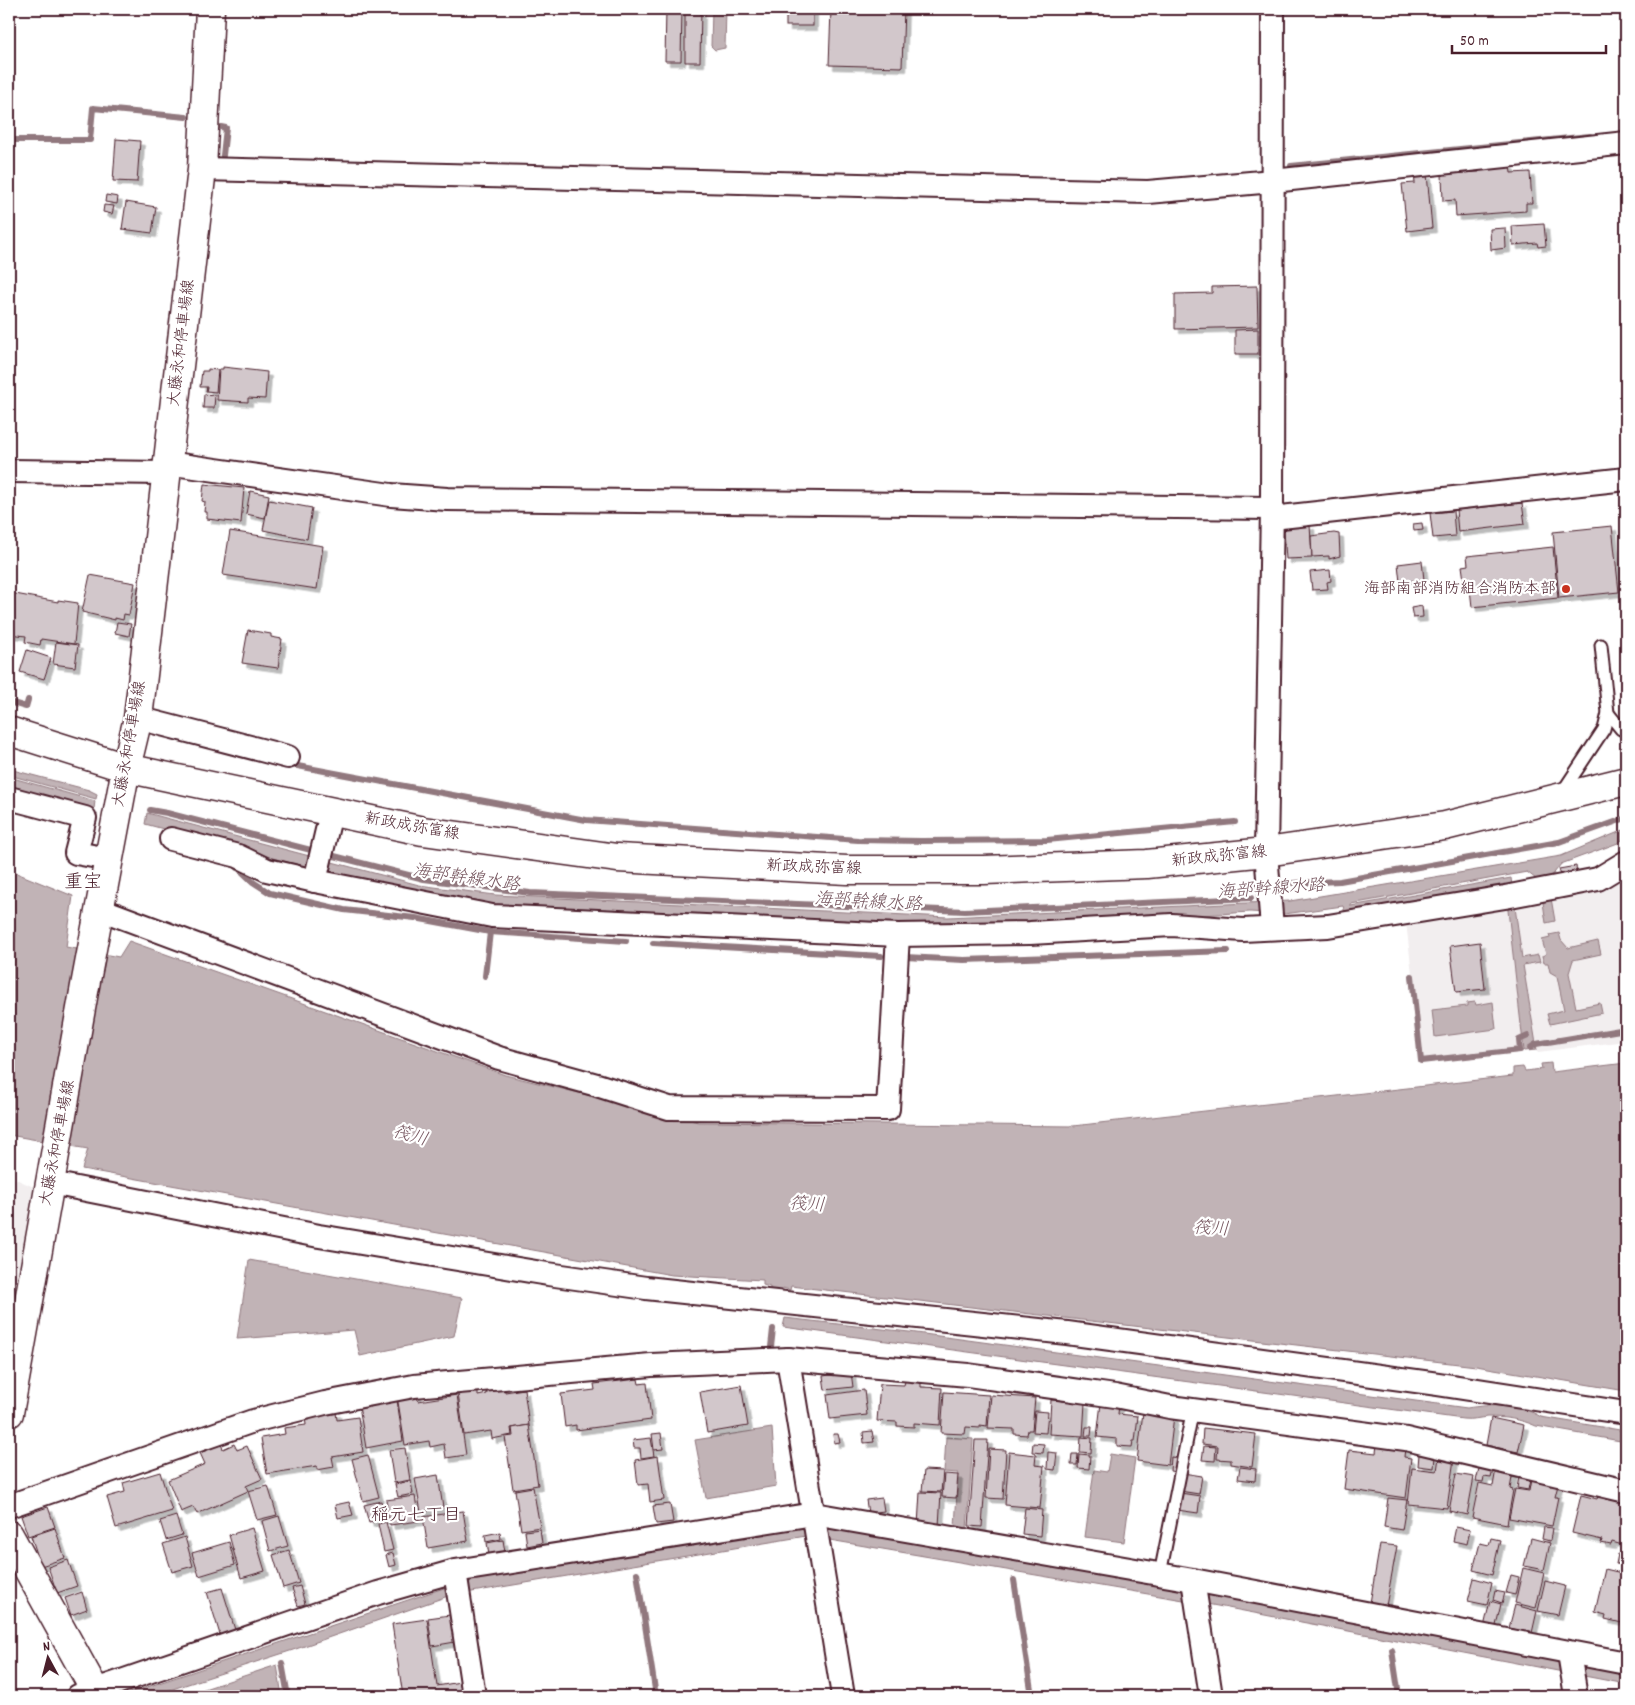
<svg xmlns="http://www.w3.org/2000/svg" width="1635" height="1705" font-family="Dekko,'Klee One',sans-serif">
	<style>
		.built { fill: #f2eeef }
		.water { fill: #c1b3b6; stroke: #91787e }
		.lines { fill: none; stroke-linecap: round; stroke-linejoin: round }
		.stream { stroke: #91787e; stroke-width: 6 }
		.building { fill: #d2c7cb; stroke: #4a1f2b; filter: url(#shadow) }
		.service-casing { stroke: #4a1f2b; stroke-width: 15 }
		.minor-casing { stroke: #4a1f2b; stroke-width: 26 }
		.tertiary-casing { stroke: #4a1f2b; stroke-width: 31 }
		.secondary-casing { stroke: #4a1f2b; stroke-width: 31 }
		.service { stroke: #fff; stroke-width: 11 }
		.minor { stroke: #fff; stroke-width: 22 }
		.tertiary { stroke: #fff; stroke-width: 28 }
		.secondary { stroke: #fff; stroke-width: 28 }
		.poi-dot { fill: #c8321e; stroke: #fff; stroke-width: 2 }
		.labels { text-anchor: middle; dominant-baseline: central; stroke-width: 4.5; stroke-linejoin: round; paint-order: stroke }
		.street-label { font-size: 16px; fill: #4a1f2b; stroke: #fff }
		.poi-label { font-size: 16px; fill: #4a1f2b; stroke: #fff; text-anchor: end }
		.water-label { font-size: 18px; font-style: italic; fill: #74535c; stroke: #fff }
		.neighbourhood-label { font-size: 18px; fill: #4a1f2b; stroke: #fff }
		.quarter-label { font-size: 19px; fill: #4a1f2b; stroke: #fff }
	</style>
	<defs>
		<filter id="shadow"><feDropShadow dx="4.5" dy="4.5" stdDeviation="0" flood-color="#0004"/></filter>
	</defs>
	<rect width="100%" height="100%" fill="#fff"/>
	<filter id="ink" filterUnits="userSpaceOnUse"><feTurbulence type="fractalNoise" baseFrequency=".02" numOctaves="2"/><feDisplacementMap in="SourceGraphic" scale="10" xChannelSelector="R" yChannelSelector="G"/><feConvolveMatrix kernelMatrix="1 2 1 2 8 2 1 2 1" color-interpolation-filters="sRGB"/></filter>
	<g filter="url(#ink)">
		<g class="built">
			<path d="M1626,871V1041L1538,1052L1534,1044L1523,965L1540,962L1538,955L1522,958L1515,903Z"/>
			<path d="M1509,904L1524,1036L1517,1039L1518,1050L1422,1060L1406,922Z"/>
			<path d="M9,1176L36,1188L18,1292L9,1290Z"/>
		</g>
		<g class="water">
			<path d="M712,9H726L725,48L715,50L711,46Z"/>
			<path d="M9,769L89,790L97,794L96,799L9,775Z"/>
			<path d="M9,777L95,801L94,809L9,788Z"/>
			<path d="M147,813L419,885L495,895L948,917L1290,901L1561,856L1626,829V837L1618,843L1561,864L1548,881L1555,921L1546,923L1540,882L1527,872L1351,904V906L1511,878L1522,958L1538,955L1540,962L1523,965L1537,1050L1524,1051L1505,884L1345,913L1343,906L1284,914L1250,912L976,929L494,906L329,873L145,824Z"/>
			<path d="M9,870L73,896L66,947L119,957L129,941L505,1075L698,1122L1073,1126L1513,1076V1068L1523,1067L1525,1071L1542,1069L1541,1064L1551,1063L1552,1072L1626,1063V1391L1476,1366L791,1286L790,1290L783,1288L782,1293L770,1291V1287L763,1285V1280L672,1275L82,1169L88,1149L9,1135Z"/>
			<path d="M1559,933L1561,940L1568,948L1598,941L1601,954L1573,960L1569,973L1576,1008L1600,1003L1602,1013L1550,1024L1547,1014L1564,1010L1557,976L1550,972L1548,963H1544L1542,956L1546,954L1542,940L1550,938L1549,935Z"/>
			<path d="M1475,1002L1476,1005L1493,1002L1496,1029L1435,1037L1432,1010L1467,1006V1003Z"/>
			<path d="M249,1260L462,1298L454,1336L360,1356L354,1330L237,1339Z"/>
			<path d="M785,1318L909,1332L1467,1408C1490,1404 1521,1404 1541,1417L1626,1431V1442L1536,1426C1521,1419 1504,1417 1487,1417C1479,1418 1472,1420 1463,1419L783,1327Z"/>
			<path d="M772,1428L776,1486L706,1498L695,1440Z"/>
			<path d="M946,1437L973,1439L967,1529L955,1528L958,1473L944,1472Z"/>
			<path d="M1110,1454L1135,1458L1124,1542L1085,1537L1094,1470L1107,1472Z"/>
			<path d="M807,1525L1183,1588L1626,1672V1684L1207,1604L806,1536L448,1596L293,1650L151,1696H104L110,1694L120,1696L468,1580Z"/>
			<path d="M277,1665L282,1696H183Z"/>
		</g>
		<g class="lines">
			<g class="stream">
				<path d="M221,127L226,128L222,164H224"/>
				<path d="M9,140H90L93,108L186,117"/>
				<path d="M1291,166L1590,136"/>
				<path d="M9,702L26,707L28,700"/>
				<path d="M287,764L586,820L858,840L921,841L1047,840L1235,822"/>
				<path d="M150,810L167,813L424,879L530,893L965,911L1251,898"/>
				<path d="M234,864L253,882L270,893L344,910L415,918L490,932L626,941"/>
				<path d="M1293,883L1340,881L1559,842L1626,818"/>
				<path d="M653,943L881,956"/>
				<path d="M905,957L964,960L1228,951"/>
				<path d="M485,976L490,932"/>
				<path d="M1412,976L1421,1061L1520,1050L1519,1040L1528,1036"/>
				<path d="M1530,1048L1536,1044L1626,1029"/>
				<path d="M771,1347L773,1329"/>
				<path d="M637,1573L656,1696"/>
				<path d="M1014,1580L1032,1696"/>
				<path d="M1392,1650L1399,1696"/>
				<path d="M282,1663L288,1696"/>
			</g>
		</g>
		<g class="building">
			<path d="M666,9H682L681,61H665Z"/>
			<path d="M685,9H701L700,62H685Z"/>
			<rect x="786" y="9" width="27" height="17"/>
			<path d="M831,9H904L902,67L829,65Z"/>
			<path d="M116,139L140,141L137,182L113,181Z"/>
			<path d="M1479,165H1510L1511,173L1530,172L1532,203H1526V211L1456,216L1455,200L1443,201L1442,174L1479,172Z"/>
			<path d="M1427,174L1432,228L1407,231L1402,184L1415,183L1414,175Z"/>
			<path d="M106,195L118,197L117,204L105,202Z"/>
			<path d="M126,202L156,207L152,233L122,229Z"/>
			<path d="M104,205L114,206L112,214L103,212Z"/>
			<path d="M1544,224L1546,246L1538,247L1537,243L1513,245L1512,226Z"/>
			<path d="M1505,228L1506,248L1491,250L1490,229Z"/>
			<path d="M1257,286L1258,327L1175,329V294L1212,293V287Z"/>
			<path d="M1258,329V354H1235V330Z"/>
			<path d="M223,367L267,372L265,399L248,398V402L217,400L219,369H223Z"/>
			<path d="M208,369L218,370L216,392L206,391L207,387H200L202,371H208Z"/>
			<path d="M204,394L215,395L214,408H203Z"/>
			<path d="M204,484L244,488L241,523L207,519V512H204L205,502L202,501Z"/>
			<path d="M250,491L269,495L265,518L246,514Z"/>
			<path d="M269,500L312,508L307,539L263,530Z"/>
			<path d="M1522,503L1525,524L1458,532L1456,510Z"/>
			<path d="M1453,511L1455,536L1433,538L1430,513Z"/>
			<path d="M1422,523L1423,530L1414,531L1413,524Z"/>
			<path d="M1310,525L1312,558L1286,559L1284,531L1288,527Z"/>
			<path d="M1612,526L1619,592L1559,598L1553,532Z"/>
			<path d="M230,531L323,546L317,589L223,575Z"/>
			<path d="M1334,533L1339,534L1340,556L1329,559V556L1312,557L1311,536Z"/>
			<path d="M1553,547L1558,598L1472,607L1469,580H1464L1462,566L1468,565L1467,556Z"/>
			<path d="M1422,561L1424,580L1400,582L1398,564Z"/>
			<path d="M1330,570L1331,581L1327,582L1328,589L1312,590L1310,572Z"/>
			<path d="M90,575L135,583L129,615L124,614L123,620L115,618V620L82,612Z"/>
			<path d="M10,593L58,602V600L78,603L74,644L41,639L40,645L25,642L26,636L9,634Z"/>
			<path d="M1422,606L1423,617L1413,618L1411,608Z"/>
			<path d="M117,622L131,624L129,636L115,633Z"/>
			<path d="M248,630L271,634V637L282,639L278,668L242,663Z"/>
			<path d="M56,642L78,645L75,667L53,664Z"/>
			<path d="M27,650L51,658L44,679L20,672Z"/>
			<path d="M1576,866L1577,873L1561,876L1559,869Z"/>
			<path d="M1480,942L1485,989L1456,992L1450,946Z"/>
			<path d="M851,1372L853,1387L825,1390L823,1376Z"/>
			<path d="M638,1379L639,1384L647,1383L651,1420L576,1430V1425L565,1427L561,1394L595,1390L594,1384Z"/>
			<path d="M905,1381L921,1382V1387L942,1388L940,1425L914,1423V1427L897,1426V1422L877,1421L880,1384L904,1385Z"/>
			<path d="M741,1385L748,1426L707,1433L700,1392Z"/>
			<path d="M505,1388V1392L524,1389L529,1425L511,1428L512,1435L492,1439L491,1431L464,1435L458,1394L478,1391V1396L487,1394L486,1390Z"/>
			<path d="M864,1390L867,1415L830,1419L827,1395Z"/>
			<path d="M944,1392L989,1395L987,1426L980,1425V1428L966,1427L965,1434L941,1433Z"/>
			<path d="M417,1393L418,1401L457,1395L466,1455L446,1458L444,1444L430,1447L429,1441L405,1445L397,1396Z"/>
			<path d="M991,1395L1035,1398L1032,1430H1028L1027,1435L1014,1434V1429L988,1428Z"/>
			<path d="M397,1400L403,1441L366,1448L359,1406Z"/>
			<path d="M1051,1400L1085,1403L1083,1436L1049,1434Z"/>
			<path d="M1101,1403L1119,1405L1118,1414L1138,1416L1135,1441H1133L1132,1447L1117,1446V1439L1097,1437Z"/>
			<path d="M1035,1411L1048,1412L1046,1433L1033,1432Z"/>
			<path d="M336,1412L337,1420L358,1417L363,1452L332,1457L334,1467L317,1470V1466L267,1474L261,1438L285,1434L284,1428L306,1425L305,1417Z"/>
			<path d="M1143,1412L1174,1416L1168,1465L1137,1461Z"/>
			<path d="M1491,1418L1524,1425L1518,1452L1486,1445Z"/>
			<path d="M529,1425L538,1485L513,1489L505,1437L513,1436L512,1428Z"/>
			<path d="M1086,1427H1092L1091,1436H1085Z"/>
			<path d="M1203,1428L1256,1434L1252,1467L1231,1464V1460L1217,1459L1218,1446L1202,1444Z"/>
			<path d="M872,1431L874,1442L864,1443L863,1432Z"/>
			<path d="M661,1433L663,1449L654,1450L652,1434Z"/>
			<path d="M833,1434H838L840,1442L834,1443Z"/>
			<path d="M1081,1437L1092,1438L1091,1453L1080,1452Z"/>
			<path d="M651,1438L654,1456L641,1458L640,1448H634L633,1440Z"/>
			<path d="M975,1440H988L982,1527L969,1526Z"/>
			<path d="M1033,1443L1044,1444L1043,1453L1032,1452Z"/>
			<path d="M221,1444L223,1449L234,1444L237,1450L247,1446L262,1479L246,1486L248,1491L197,1514L193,1507L181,1512L168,1480L205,1464L200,1453Z"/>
			<path d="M1377,1444L1405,1448L1404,1457L1411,1458L1406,1498L1344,1489L1349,1450L1376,1453Z"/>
			<path d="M1204,1446L1216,1447L1215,1461L1202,1460Z"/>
			<path d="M405,1448L410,1480L394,1483L389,1450Z"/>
			<path d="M989,1449L1006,1450L1003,1499L986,1498Z"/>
			<path d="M1009,1452L1036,1455L1035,1465L1044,1466L1040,1508L1005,1505Z"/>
			<path d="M1048,1452L1057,1453L1055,1470L1047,1469Z"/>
			<path d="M1072,1454H1078L1077,1465H1071Z"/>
			<path d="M1079,1454L1090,1455L1089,1469L1078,1468Z"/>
			<path d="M1419,1454L1435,1456L1434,1468L1418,1466Z"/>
			<path d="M368,1455L379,1497L363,1501L352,1459Z"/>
			<path d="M658,1456L664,1500L650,1502L648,1484L638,1485L635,1460Z"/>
			<path d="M1171,1457L1178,1458L1176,1472L1170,1471Z"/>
			<path d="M1439,1457L1454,1459L1447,1508L1408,1504L1412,1468L1437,1471Z"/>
			<path d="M1480,1464L1494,1466L1491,1478L1484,1477L1483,1482L1476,1481Z"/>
			<path d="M1240,1467L1256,1469L1255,1481L1238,1479Z"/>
			<path d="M1496,1469L1513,1472L1510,1489L1513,1490L1507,1524L1472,1517L1479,1483L1493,1486Z"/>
			<path d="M924,1470L943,1471L941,1492L922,1491Z"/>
			<path d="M160,1472L172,1511L116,1528L107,1497L125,1492L123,1483Z"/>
			<path d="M1183,1473L1202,1476L1199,1494L1180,1491Z"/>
			<path d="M944,1474L958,1475L956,1498L942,1497Z"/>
			<path d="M1456,1474L1474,1477L1467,1515L1449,1511Z"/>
			<path d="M438,1475L443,1508L421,1512L415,1479Z"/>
			<path d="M1519,1477L1530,1480L1528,1490L1517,1488Z"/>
			<path d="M1531,1479L1558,1485L1555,1497H1558L1552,1526L1509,1518L1515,1489L1529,1491Z"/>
			<path d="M411,1481L413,1494L398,1497L395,1484Z"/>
			<path d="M268,1486L277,1515L257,1520L248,1491Z"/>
			<path d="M533,1487L540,1527L521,1530L515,1490Z"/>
			<path d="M920,1492L941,1493L939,1526L918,1525Z"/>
			<path d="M1180,1493L1200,1496L1198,1513L1177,1510Z"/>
			<path d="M1581,1495L1597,1499L1598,1496L1626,1502V1546L1612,1542L1611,1545L1601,1543L1602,1540L1572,1533Z"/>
			<path d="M415,1496L419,1521L390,1525L386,1500Z"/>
			<path d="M882,1498L884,1511L868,1513L866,1500Z"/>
			<path d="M1388,1498L1407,1500L1402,1530L1384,1527Z"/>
			<path d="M381,1501L386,1519L369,1523L364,1505Z"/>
			<path d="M349,1502L353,1515L338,1518L335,1505Z"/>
			<path d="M670,1504L673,1522L656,1524L653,1506Z"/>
			<path d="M48,1507L55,1527L28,1536L21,1516Z"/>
			<path d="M1025,1508L1042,1510L1040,1536L1022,1534Z"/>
			<path d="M463,1511L468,1541L428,1548L423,1517Z"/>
			<path d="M176,1516L182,1535L166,1540L160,1521Z"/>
			<path d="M279,1516L288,1546L270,1551L262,1521Z"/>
			<path d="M386,1522L393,1550L384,1552L378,1524Z"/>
			<path d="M1456,1527L1470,1530L1467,1544L1453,1541Z"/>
			<path d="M1544,1527L1552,1528L1550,1541L1542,1539Z"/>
			<path d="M55,1528L65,1558L41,1566L31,1536Z"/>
			<path d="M252,1528L265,1571L241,1578L229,1535Z"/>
			<path d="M540,1529L542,1543L527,1546L525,1531Z"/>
			<path d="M500,1532L501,1539L486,1542L485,1535Z"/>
			<path d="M185,1537L193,1566L172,1572L163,1544Z"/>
			<path d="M1491,1538L1500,1540L1492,1575L1473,1570L1480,1543L1489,1545Z"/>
			<path d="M1531,1538L1550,1543L1544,1570L1524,1566Z"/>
			<path d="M503,1540L505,1552L489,1555L487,1543Z"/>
			<path d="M229,1542L235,1565L199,1576L192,1553Z"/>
			<path d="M1380,1544L1397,1546L1386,1606L1370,1603Z"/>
			<path d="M289,1550L299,1583L283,1588L273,1555Z"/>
			<path d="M393,1553L396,1565L389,1567L386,1555Z"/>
			<path d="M1618,1554L1625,1556L1623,1565L1616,1564Z"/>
			<path d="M68,1560L77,1586L57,1593L48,1567Z"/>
			<path d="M1523,1568L1544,1573L1536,1608L1515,1603Z"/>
			<path d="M1605,1569L1626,1574V1605L1622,1623L1605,1619L1606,1615L1595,1612Z"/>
			<path d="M1511,1575L1519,1577L1515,1595L1506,1593Z"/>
			<path d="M1474,1578L1492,1583L1487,1605L1468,1601Z"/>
			<path d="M1545,1581L1565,1586L1558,1615L1538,1611Z"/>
			<path d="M300,1586L305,1604L298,1606L292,1588Z"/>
			<path d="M222,1588L236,1633L221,1638L207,1592Z"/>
			<path d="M1495,1591L1505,1593L1502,1603L1493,1600Z"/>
			<path d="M82,1592L87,1609L71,1615L65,1598Z"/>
			<path d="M1490,1601L1501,1604L1495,1630L1484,1627Z"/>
			<path d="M1515,1605L1537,1611L1532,1633L1509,1628Z"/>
			<path d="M450,1615L455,1642L432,1646L428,1618Z"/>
			<path d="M427,1619L437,1686L460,1682L462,1696H403L392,1624Z"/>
		</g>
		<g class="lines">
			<defs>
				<g id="service">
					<path d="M1608,713L1621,729L1626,731"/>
					<path d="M1561,794L1604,729L1608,713L1601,645"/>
					<path d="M1160,1574L1193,1409"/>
				</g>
				<g id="minor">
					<path d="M202,169L1148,192L1273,181L1626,143"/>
					<path d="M167,463L391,495L447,499L1272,508"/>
					<path d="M9,471L166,473"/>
					<path d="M1272,518L1626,479"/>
					<path d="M138,718L288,757"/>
					<path d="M9,798L85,818L76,853L109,859"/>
					<path d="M331,813L315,881L492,916L898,935L1030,933L1172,925L1243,930L1328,926L1505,897L1598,879L1626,862"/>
					<path d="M171,839L238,856L267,870L315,881"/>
					<path d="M100,909L499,1058L597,1085L669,1108L888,1109L898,935"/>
					<path d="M1272,928L1266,852L1272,508L1273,9"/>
					<path d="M51,1183L319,1236L548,1274L646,1288L1067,1333L1438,1384L1626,1413"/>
					<path d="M788,1359L843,1696"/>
					<path d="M9,1506L253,1421L325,1403L414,1386L651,1365L788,1359L968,1375L1115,1396L1170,1407L1406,1439L1626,1491"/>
					<path d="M455,1571L474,1696"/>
					<path d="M1193,1580L1211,1696"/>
					<path d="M1569,1653L1576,1696"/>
					<path d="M78,1696L378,1593L455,1571L814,1514L1193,1580L1626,1663"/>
				</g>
				<path id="tertiary" d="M9,1535L98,1696"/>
				<g id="secondary">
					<path d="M9,731L126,768L423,831L617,858L847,870H984L1147,864L1266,852L1445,826L1626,781"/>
					<path d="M9,1413L85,986L126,768L138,718L202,169L210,9"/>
				</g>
			</defs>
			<use href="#service" class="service-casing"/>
			<use href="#minor" class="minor-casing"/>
			<use href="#tertiary" class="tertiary-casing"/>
			<use href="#secondary" class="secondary-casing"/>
			<use href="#service" class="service"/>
			<use href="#minor" class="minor"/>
			<use href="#tertiary" class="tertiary"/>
			<use href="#secondary" class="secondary"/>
		</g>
	</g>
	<circle class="poi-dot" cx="1566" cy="589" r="5"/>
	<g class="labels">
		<g class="street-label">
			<text transform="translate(182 343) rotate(-83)">大藤永和停車場線</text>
			<text transform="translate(130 744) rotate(-80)">大藤永和停車場線</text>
			<text transform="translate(412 827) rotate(10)">新政成弥富線</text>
			<text transform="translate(1219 857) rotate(-6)">新政成弥富線</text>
			<text transform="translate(814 868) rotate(2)">新政成弥富線</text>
			<text transform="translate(58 1143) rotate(-79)">大藤永和停車場線</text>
		</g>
		<g class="poi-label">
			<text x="1556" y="589">海部南部消防組合消防本部</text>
		</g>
		<g class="water-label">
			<text transform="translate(466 879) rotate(8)">海部幹線水路</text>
			<text transform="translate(1271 890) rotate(-4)">海部幹線水路</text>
			<text transform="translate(868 903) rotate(3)">海部幹線水路</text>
			<text transform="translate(410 1137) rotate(15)">筏川</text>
			<text transform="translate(807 1206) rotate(3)">筏川</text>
			<text transform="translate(1211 1230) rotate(3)">筏川</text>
		</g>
		<g class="neighbourhood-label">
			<text x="416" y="1516">稲元七丁目</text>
		</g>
		<g class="quarter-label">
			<text x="83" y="883">重宝</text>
		</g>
	</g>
	<rect width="1635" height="1705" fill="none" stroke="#fff" stroke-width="30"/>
	<rect x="15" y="15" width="1605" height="1675" fill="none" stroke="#4a1f2b" stroke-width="2" filter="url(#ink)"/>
	<g transform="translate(48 1658) rotate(353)" stroke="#ffffff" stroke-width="4" paint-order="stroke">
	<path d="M0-4L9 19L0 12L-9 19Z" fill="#4a1f2b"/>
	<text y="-8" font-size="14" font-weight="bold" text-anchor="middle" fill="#4a1f2b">N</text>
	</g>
	<path d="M1452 45v8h154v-8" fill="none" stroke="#4a1f2b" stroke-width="2.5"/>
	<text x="1460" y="45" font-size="15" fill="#4a1f2b" stroke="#ffffff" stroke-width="4" paint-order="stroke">50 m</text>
</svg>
